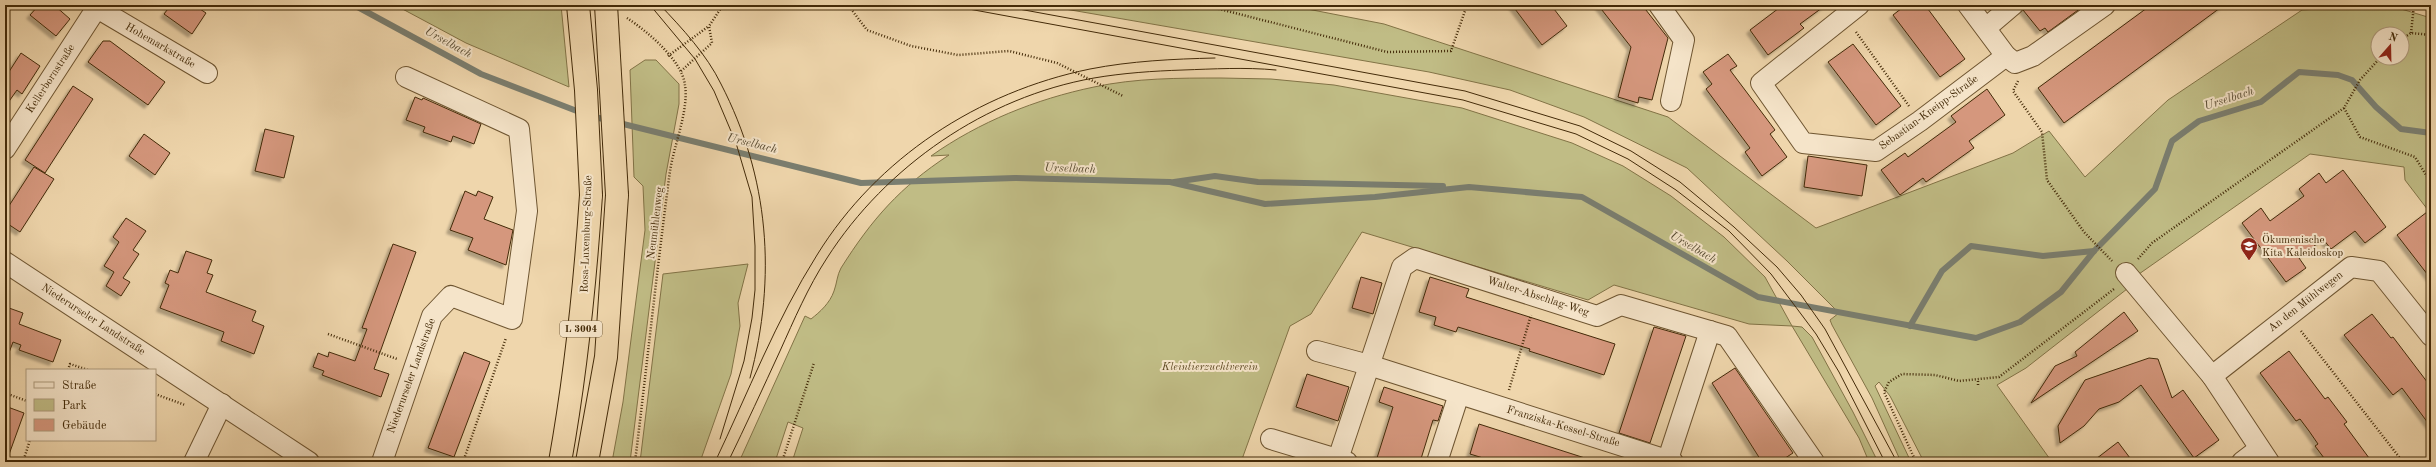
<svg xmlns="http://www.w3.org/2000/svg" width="2436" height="467" font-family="'Old Standard TT',serif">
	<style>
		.green { fill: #c0bc85; stroke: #827346; fill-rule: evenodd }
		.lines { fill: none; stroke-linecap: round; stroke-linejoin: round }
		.stream { stroke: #7a7e70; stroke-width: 6 }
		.building { fill: #d5977d; stroke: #432a08; filter: url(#shadow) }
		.minor-casing { stroke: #6e5531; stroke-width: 22 }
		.highway-casing { stroke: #432a08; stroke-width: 24 }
		.path { stroke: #432a08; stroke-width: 2.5; stroke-dasharray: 1 2; stroke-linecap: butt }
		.minor { stroke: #f5e4c9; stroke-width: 20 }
		.highway { stroke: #efd6ac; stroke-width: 22 }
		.tram { stroke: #432a08; stroke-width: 1 }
		.highway-bridge-casing { stroke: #432a08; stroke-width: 24; stroke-linecap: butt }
		.highway-bridge { stroke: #efd6ac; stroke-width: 22 }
		.labels { text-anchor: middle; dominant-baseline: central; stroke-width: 4; stroke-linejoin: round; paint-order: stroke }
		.shield { fill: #f5e4c9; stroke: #786242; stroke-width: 1 }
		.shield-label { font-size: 10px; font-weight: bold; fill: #432a08 }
		.street-label { font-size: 11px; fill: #432a08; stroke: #f5e4c9 }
		.poi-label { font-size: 11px; fill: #432a08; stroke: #f5e4c9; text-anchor: start }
		.park-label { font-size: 11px; font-style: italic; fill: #5c4721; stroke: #f5e4c9 }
		.water-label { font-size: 12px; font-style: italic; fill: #5a4d34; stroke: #f5e4c9 }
	</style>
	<defs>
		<filter id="shadow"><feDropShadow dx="-3.5" dy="3.5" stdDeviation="1" flood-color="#0004"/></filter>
	</defs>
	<rect width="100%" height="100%" fill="#efd6ac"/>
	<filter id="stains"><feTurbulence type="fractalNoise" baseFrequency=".005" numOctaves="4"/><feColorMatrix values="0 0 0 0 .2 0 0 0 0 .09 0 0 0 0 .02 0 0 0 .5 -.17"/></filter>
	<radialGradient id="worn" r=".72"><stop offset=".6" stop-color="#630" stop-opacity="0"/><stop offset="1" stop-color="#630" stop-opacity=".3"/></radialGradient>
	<g class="green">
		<path d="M395,5H561L569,87L466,43Z"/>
		<path d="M1042,5H1287L1384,24L1668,117L1816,228L2013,153L2049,131L2085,177L2168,100L2302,10L2388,5L2431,18V214L2405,180L2404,167L2310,154L2139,274L2127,289L2026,368L1997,385L2052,462H1924L1890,396L1879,382L1875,386L1911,462H1901L1872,398L1832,325L1830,320L1839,313L1787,261L1687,168L1584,117L1510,90L1429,72ZM2378,34H2402V58H2378Z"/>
		<path d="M645,60H656L679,84V104L666,174L630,462H612L623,402L645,230L643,186L634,177L630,70Z"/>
		<path d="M1221,78L1271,79L1334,85L1462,108L1572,143L1623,166L1671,196L1724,237L1765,277L1792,326L1802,327L1812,337L1853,412L1878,462H1869L1859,438L1792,326L1749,324L1614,285L1588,300L1362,232L1311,314L1290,326L1241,462H792L803,428L788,422L775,462H739L805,316L811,319C820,312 830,303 834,291C837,283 837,275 841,268C872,219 900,187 949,155L931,156C979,122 1036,99 1094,87C1135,78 1179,78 1221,78Z"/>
		<path d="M748,264L738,303L740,326L731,374L700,462H640L663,274Z"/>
	</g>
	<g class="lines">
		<g class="stream">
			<path d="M354,5L481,74L582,113"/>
			<path d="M591,116L861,183L1015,178L1170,182L1265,204L1375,197L1469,187L1582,197L1758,297L1976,338L2020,322L2061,292L2094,251L2155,189L2172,141L2199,121L2261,102L2299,72L2338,75L2352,80L2376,107L2401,129L2431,133"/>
			<path d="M1174,182L1215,176L1258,182L1443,186"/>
			<path d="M1910,326L1942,271L1971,246L2043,256L2094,251"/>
		</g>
	</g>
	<g class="building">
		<path d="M39,5H54L70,19L56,36L30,15Z"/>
		<path d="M171,5H194L206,13L192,34L164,14Z"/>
		<path d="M1512,5H1551L1567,26L1542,45Z"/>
		<path d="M1598,5H1642L1668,38L1652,100L1639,97L1638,103L1618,97L1631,47Z"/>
		<path d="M1783,5H1826L1800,24L1804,28L1768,55L1750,30Z"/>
		<path d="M1906,5H1925L1965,59L1940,77L1893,15Z"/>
		<path d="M2024,5H2085L2048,32L2045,28L2040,31L2023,10Z"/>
		<path d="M2151,5H2224L2064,123L2038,88Z"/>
		<path d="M103,41H110L165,82L148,105L88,62Z"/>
		<path d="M1853,44L1901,106L1876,125L1828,62Z"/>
		<path d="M21,53L40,66L22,94L17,90L5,107V78Z"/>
		<path d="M1728,54L1737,66L1730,70L1775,130L1770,134L1787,157L1762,176L1745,152L1750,148L1706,89L1712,84L1703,72Z"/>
		<path d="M73,86L93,99L45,173L25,160Z"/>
		<path d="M1987,89L2005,115L1969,141L1974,148L1926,182L1923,178L1900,195L1881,170L1905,153L1908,157L1956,122L1951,116Z"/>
		<path d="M415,97L422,100L423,98L481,124L474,144L453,136L451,142L423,132L425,127L406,120Z"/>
		<path d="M265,129L294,136L284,178L255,171Z"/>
		<path d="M144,134L170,153L155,175L129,156Z"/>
		<path d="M1808,156L1867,165L1862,196L1804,187Z"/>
		<path d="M34,167L54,179L20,232L5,222V212Z"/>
		<path d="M2343,170L2386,227L2365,243L2355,231L2331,249L2323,239L2299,258L2306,268L2286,282L2242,223L2261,208L2270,221L2304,196L2299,189L2319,173L2326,183Z"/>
		<path d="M465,191L476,196L478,191L493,197L484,219L513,230L506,265L468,250L473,238L450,230Z"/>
		<path d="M2431,209V279L2397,235Z"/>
		<path d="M126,218L146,231L133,250L139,254L123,278L130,282L121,296L106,286L114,272L104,266L119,242L113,237Z"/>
		<path d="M393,244L416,252L374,369L389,374L381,397L322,375L324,371L313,367L318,353L328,357L329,352L355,361L367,329L362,328Z"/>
		<path d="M186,251L212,260L207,273L213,275L206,292L256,311L252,321L264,326L254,354L221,341L224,332L160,308L169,285L165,283L170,270L178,273Z"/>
		<path d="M1361,277L1382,283L1373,314L1352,308Z"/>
		<path d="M1430,277L1469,289L1466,297L1615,344L1604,375L1529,351L1530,349L1458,327L1456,332L1434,325L1436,317L1419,312Z"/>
		<path d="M9,308L23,313L19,324L61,340L53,362L19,350L21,345L13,342L7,358L5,357V320Z"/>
		<path d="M2124,312L2138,331L2031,403L2055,366L2077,356L2075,352Z"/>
		<path d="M2372,314L2391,338L2393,337L2431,387V427L2402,388L2393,395L2344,335Z"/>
		<path d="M1654,327L1686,336L1650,443L1619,433Z"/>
		<path d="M2289,351L2325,399L2328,397L2347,422L2344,424L2372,462H2327L2315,446L2318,444L2309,431L2300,419L2296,421L2260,373Z"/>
		<path d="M464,352L490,362L454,457L428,448Z"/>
		<path d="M2149,358L2158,359L2172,398L2183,390L2219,440L2194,458L2141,385L2119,402L2099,409L2084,426L2060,443L2058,426L2085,380Z"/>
		<path d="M1735,368L1793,453L1779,462H1762L1712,383Z"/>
		<path d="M1307,374L1349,387L1338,421L1296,407Z"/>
		<path d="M1384,387L1443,406L1438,421L1433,420L1420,462H1388L1377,458L1393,407L1379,402Z"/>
		<path d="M5,406L24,413L7,460H5Z"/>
		<path d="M1479,424L1588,459L1587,462H1496L1470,454Z"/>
		<path d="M2118,442L2133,462H2092Z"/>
	</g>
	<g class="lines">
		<defs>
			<g id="minor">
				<path d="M92,5L207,73"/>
				<path d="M1659,5L1684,40L1671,101"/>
				<path d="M1859,5L1761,83L1803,143L1876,151L1920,121L2006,56"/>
				<path d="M1968,5L2006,56L2015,63L2033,56L2105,5"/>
				<path d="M1986,28L2013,5"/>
				<path d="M5,149L96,9"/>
				<path d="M5,262L309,462"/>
				<path d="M2126,273L2212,376L2269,462"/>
				<path d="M1317,351L1369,365L1673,462"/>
				<path d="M2212,376L2351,267L2379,271L2431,336"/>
				<path d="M1271,439L1347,462"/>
				<path d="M1668,459L1710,331"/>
				<path d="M194,462L222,404"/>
				<path d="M382,462L432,316L451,296L512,319L527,211L519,129L406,77"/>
				<path d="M1337,462L1402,267L1415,258L1597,316L1621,305L1727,336L1814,462"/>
				<path d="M1437,462L1459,394"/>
				<path d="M2242,462L2259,449"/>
			</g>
			<g id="highway">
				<path d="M560,462C576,373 585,285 591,195"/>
				<path d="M587,462L606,357L617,195"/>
			</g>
		</defs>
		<use href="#minor" class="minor-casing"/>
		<use href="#highway" class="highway-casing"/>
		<g class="path">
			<path d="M833,5L851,9L867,30L911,46L958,55L1009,51L1057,63L1123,96"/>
			<path d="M1204,5L1387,52L1451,51L1467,5"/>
			<path d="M627,18C647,31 682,60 685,85C689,110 674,145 670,171C657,268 647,365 635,462"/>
			<path d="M1856,32L1909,106"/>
			<path d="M2411,33L2414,5"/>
			<path d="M2402,39L2411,33L2431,35"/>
			<path d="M668,56L709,26"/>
			<path d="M681,71L712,43L709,26L723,5"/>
			<path d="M2018,81L2013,91L2042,132L2047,180L2084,232L2112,261"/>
			<path d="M2344,108L2360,137L2415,157L2431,183"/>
			<path d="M2138,259L2152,243L2344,108L2360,80L2380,58"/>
			<path d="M2301,331L2403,462"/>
			<path d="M328,334L397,359"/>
			<path d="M68,370L70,364L88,370"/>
			<path d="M1978,381V387"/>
			<path d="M1509,390L1531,315"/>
			<path d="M5,393L27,401"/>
			<path d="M155,394L185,405"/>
			<path d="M23,462L30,440"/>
			<path d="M463,462L506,338"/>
			<path d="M782,462L814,363"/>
			<path d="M1916,462L1884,392L1889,382L1902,374L1935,375L1959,381L1999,377L2114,289"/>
		</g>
		<use href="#minor" class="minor"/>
		<use href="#highway" class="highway"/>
		<g class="tram">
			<path d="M650,5L695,59L714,91L736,143L752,197L755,246V290L752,318L744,361L720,439"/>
			<path d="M660,5C682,28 707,55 721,84C769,177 777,277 750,378"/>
			<path d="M947,5L1463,100L1576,134L1628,159L1676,190L1729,231L1771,274L1816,334L1839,372L1885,462"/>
			<path d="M997,5L1465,91L1580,126L1631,151L1680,182L1734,227L1777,267L1801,295L1825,329L1897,462"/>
			<path d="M715,462C748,393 776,320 817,255C877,158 978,92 1090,69C1131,61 1173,59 1215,58"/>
			<path d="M728,462C746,425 763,388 780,351C794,320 808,287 827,258C886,166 986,97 1094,78C1123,73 1153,71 1183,70C1213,69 1245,67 1276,70"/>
		</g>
		<defs>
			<g id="highway-bridge">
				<path d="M578,5L586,90L591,195"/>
				<path d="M606,5L617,195"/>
			</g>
		</defs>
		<use href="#highway-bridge" class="highway-bridge-casing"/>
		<use href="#highway-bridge" class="highway-bridge"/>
	</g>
	<defs>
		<symbol id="school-pin" viewBox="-11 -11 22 30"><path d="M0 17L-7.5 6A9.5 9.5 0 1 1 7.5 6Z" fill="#8f2418" stroke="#f5e4c9"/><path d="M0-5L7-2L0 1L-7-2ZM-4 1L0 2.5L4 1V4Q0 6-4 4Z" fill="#fff"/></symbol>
	</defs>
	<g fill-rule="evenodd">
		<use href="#school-pin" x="2239" y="236" width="20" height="27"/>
	</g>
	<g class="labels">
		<rect class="shield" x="560" y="321" width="42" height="16" rx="3"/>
		<g class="shield-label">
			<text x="581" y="329">L 3004</text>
		</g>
		<g class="street-label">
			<text transform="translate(160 46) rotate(30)">Hohemarkstraße</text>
			<text transform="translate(51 79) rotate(-57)">Kellerbornstraße</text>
			<text transform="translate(1929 113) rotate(-36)">Sebastian-Kneipp-Straße</text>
			<text transform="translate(656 223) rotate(-83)">Neumühlenweg</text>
			<text transform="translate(587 234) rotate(-88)">Rosa-Luxemburg-Straße</text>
			<text transform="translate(1538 297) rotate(18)">Walter-Abschlag-Weg</text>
			<text transform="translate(2306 302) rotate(-38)">An den Mühlwegen</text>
			<text transform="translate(93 320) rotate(33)">Niederurseler Landstraße</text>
			<text transform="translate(412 376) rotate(-70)">Niederurseler Landstraße</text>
			<text transform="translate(1563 427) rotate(17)">Franziska-Kessel-Straße</text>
		</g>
		<g class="poi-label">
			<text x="2262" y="240">Ökumenische<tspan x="2262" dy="13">Kita Kaleidoskop</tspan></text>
		</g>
		<g class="park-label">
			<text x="1210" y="367">Kleintierzuchtverein</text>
		</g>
		<g class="water-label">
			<text transform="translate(448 43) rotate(29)">Urselbach</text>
			<text transform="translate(2229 99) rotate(-18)">Urselbach</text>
			<text transform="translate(752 144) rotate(14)">Urselbach</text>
			<text transform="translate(1070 169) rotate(2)">Urselbach</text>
			<text transform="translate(1693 248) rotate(30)">Urselbach</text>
		</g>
	</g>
	<rect width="2436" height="467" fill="none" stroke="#efd6ac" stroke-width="20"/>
	<rect x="6" y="6" width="2424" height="455" fill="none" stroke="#432a08" stroke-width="2"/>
	<rect x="10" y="10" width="2416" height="447" fill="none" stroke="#432a08"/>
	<rect x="26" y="369" width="130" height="72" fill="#f5e4c9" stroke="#ae9a7c"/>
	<rect x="34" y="382" width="20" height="6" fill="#f5e4c9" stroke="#ae9a7c"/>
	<text x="62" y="389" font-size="12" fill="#432a08">Straße</text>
	<rect x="34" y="399" width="20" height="12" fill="#c0bc85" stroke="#ae9a7c"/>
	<text x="62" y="409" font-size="12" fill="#432a08">Park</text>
	<rect x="34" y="419" width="20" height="12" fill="#d5977d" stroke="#ae9a7c"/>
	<text x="62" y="429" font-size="12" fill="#432a08">Gebäude</text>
	<g transform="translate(2390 46) rotate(20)"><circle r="19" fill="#f5e4c9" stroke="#ae9a7c"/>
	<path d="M0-3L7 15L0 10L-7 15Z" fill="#8f2418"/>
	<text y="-6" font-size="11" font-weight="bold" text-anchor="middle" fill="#432a08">N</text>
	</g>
	<rect width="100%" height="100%" filter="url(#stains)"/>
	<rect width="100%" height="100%" fill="url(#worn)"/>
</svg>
